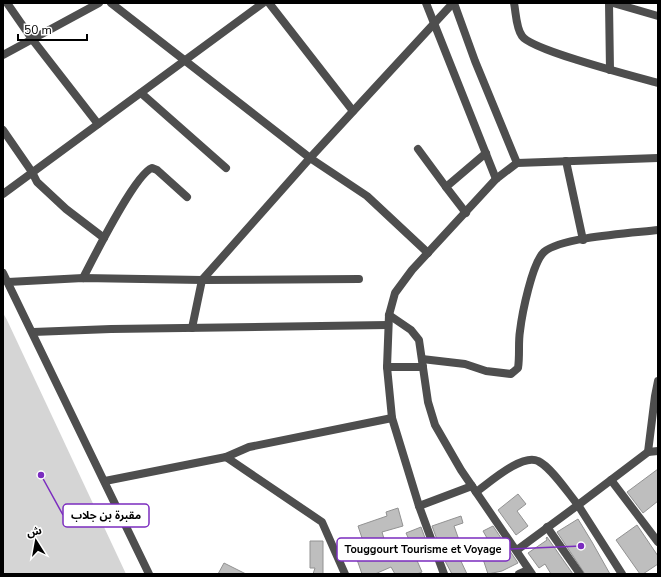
<svg xmlns="http://www.w3.org/2000/svg" width="661" height="577" font-family="'Nunito Sans','Noto Sans Arabic',sans-serif">
	<style>
		.green { fill: #d5d5d5 }
		.building { fill: #bebebe; stroke: #929292 }
		.lines { fill: none; stroke-linecap: round; stroke-linejoin: round }
		.minor { stroke: #4e4e4e; stroke-width: 8 }
		.tertiary { stroke: #4e4e4e; stroke-width: 8 }
		.leader { fill: none; stroke: #7b2cbf; stroke-width: 1.5 }
		.callout-dot { fill: #7b2cbf; stroke: #fff; stroke-width: 1.5 }
		.callout { fill: #fff; stroke: #7b2cbf; stroke-width: 1.5 }
		.callout-label { font-size: 11px; text-anchor: middle; font-weight: bold; fill: #000 }
	</style>
	<rect width="100%" height="100%" fill="#fff"/>
	<path class="green" d="M3,313L7,320L126,574H3Z"/>
	<g class="building">
		<path d="M658,469V501L643,513L627,492Z"/>
		<path d="M518,494L526,504L517,511L528,526L516,535L498,510Z"/>
		<path d="M398,508L403,526L382,532L390,559L412,549L422,572L417,574H395L391,567L375,574H362L354,551L365,547L358,526L387,516L386,512Z"/>
		<path d="M461,516L463,523L454,526L464,554L459,557L467,574H452L445,561L432,526Z"/>
		<path d="M578,519L592,542L610,574H585L557,532Z"/>
		<path d="M637,525L658,556V564L643,574H640L616,540Z"/>
		<path d="M493,526L518,563L502,571L488,574L482,556L495,552L483,531Z"/>
		<path d="M421,527L425,538L411,544L406,533Z"/>
		<path d="M547,537L573,574H551L545,564L539,568L528,553L547,540L546,538Z"/>
		<path d="M310,541H323V574H313L315,568H310Z"/>
		<path d="M224,563L246,574H218Z"/>
	</g>
	<g class="lines">
		<g class="minor">
			<path d="M7,3L32,39L98,124"/>
			<path d="M111,3L310,158L367,196L428,253"/>
			<path d="M269,3L353,111"/>
			<path d="M426,3L496,179"/>
			<path d="M454,3L475,61L517,163"/>
			<path d="M514,3C516,13 516,28 522,36C531,50 636,77 658,83"/>
			<path d="M609,3L610,70"/>
			<path d="M613,3L658,16"/>
			<path d="M3,55L99,3"/>
			<path d="M141,93L226,168"/>
			<path d="M3,130L32,172L37,182L66,209L104,238"/>
			<path d="M418,149L446,187"/>
			<path d="M566,161L583,240"/>
			<path d="M3,194L263,3"/>
			<path d="M466,213L446,187L486,153"/>
			<path d="M83,278C93,259 135,174 152,168L157,170L187,197"/>
			<path d="M8,282L83,278L202,280L310,158L453,3"/>
			<path d="M389,315L411,330L419,340L428,402L435,425L461,470L532,574"/>
			<path d="M192,328L202,280L359,279"/>
			<path d="M33,332L111,329L388,325"/>
			<path d="M422,359L465,364L486,371L511,374L518,368C520,355 518,343 520,331C522,314 532,263 544,252C561,237 633,233 658,230"/>
			<path d="M387,367H423"/>
			<path d="M648,452L658,451"/>
			<path d="M226,457L249,447L392,418"/>
			<path d="M611,480L658,542"/>
			<path d="M105,481L226,457L322,522L345,574"/>
			<path d="M476,492C489,483 522,453 538,461C551,467 568,493 578,505L517,550"/>
			<path d="M419,506L472,486"/>
			<path d="M547,527L580,574"/>
			<path d="M444,574L419,506L392,418L387,367L389,315L395,293L412,270L496,179L517,163L658,158"/>
			<path d="M519,574L528,570"/>
			<path d="M622,574L578,505L648,452L655,396L658,381"/>
		</g>
		<path class="tertiary" d="M3,273L149,574"/>
	</g>
	<path class="leader" d="M41 475L63 515M581 546L510 549"/>
	<g class="callout-dot">
		<circle cx="41" cy="475" r="4"/>
		<circle cx="581" cy="546" r="4"/>
	</g>
	<g class="callout">
		<rect x="63" y="504" width="86" height="23" rx="4"/>
		<rect x="337" y="538" width="173" height="23" rx="4"/>
	</g>
	<g class="callout-label">
		<text x="106" y="519">مقبرة بن جلاب</text>
		<text x="423" y="553">Touggourt Tourisme et Voyage</text>
	</g>
	<rect width="661" height="577" fill="none" stroke="#000000" stroke-width="8"/>
	<g transform="translate(36 541) rotate(349)" stroke="#ffffff" stroke-width="3" paint-order="stroke">
	<path d="M0-3L7 15L0 10L-7 15Z" fill="#000000"/>
	<text y="-6" font-size="11" font-weight="bold" text-anchor="middle" fill="#000000">ش</text>
	</g>
	<path d="M18 34v6h69v-6" fill="none" stroke="#000000" stroke-width="2"/>
	<text x="24" y="34" font-size="12" fill="#000000" stroke="#ffffff" stroke-width="3" paint-order="stroke">50 m</text>
</svg>
